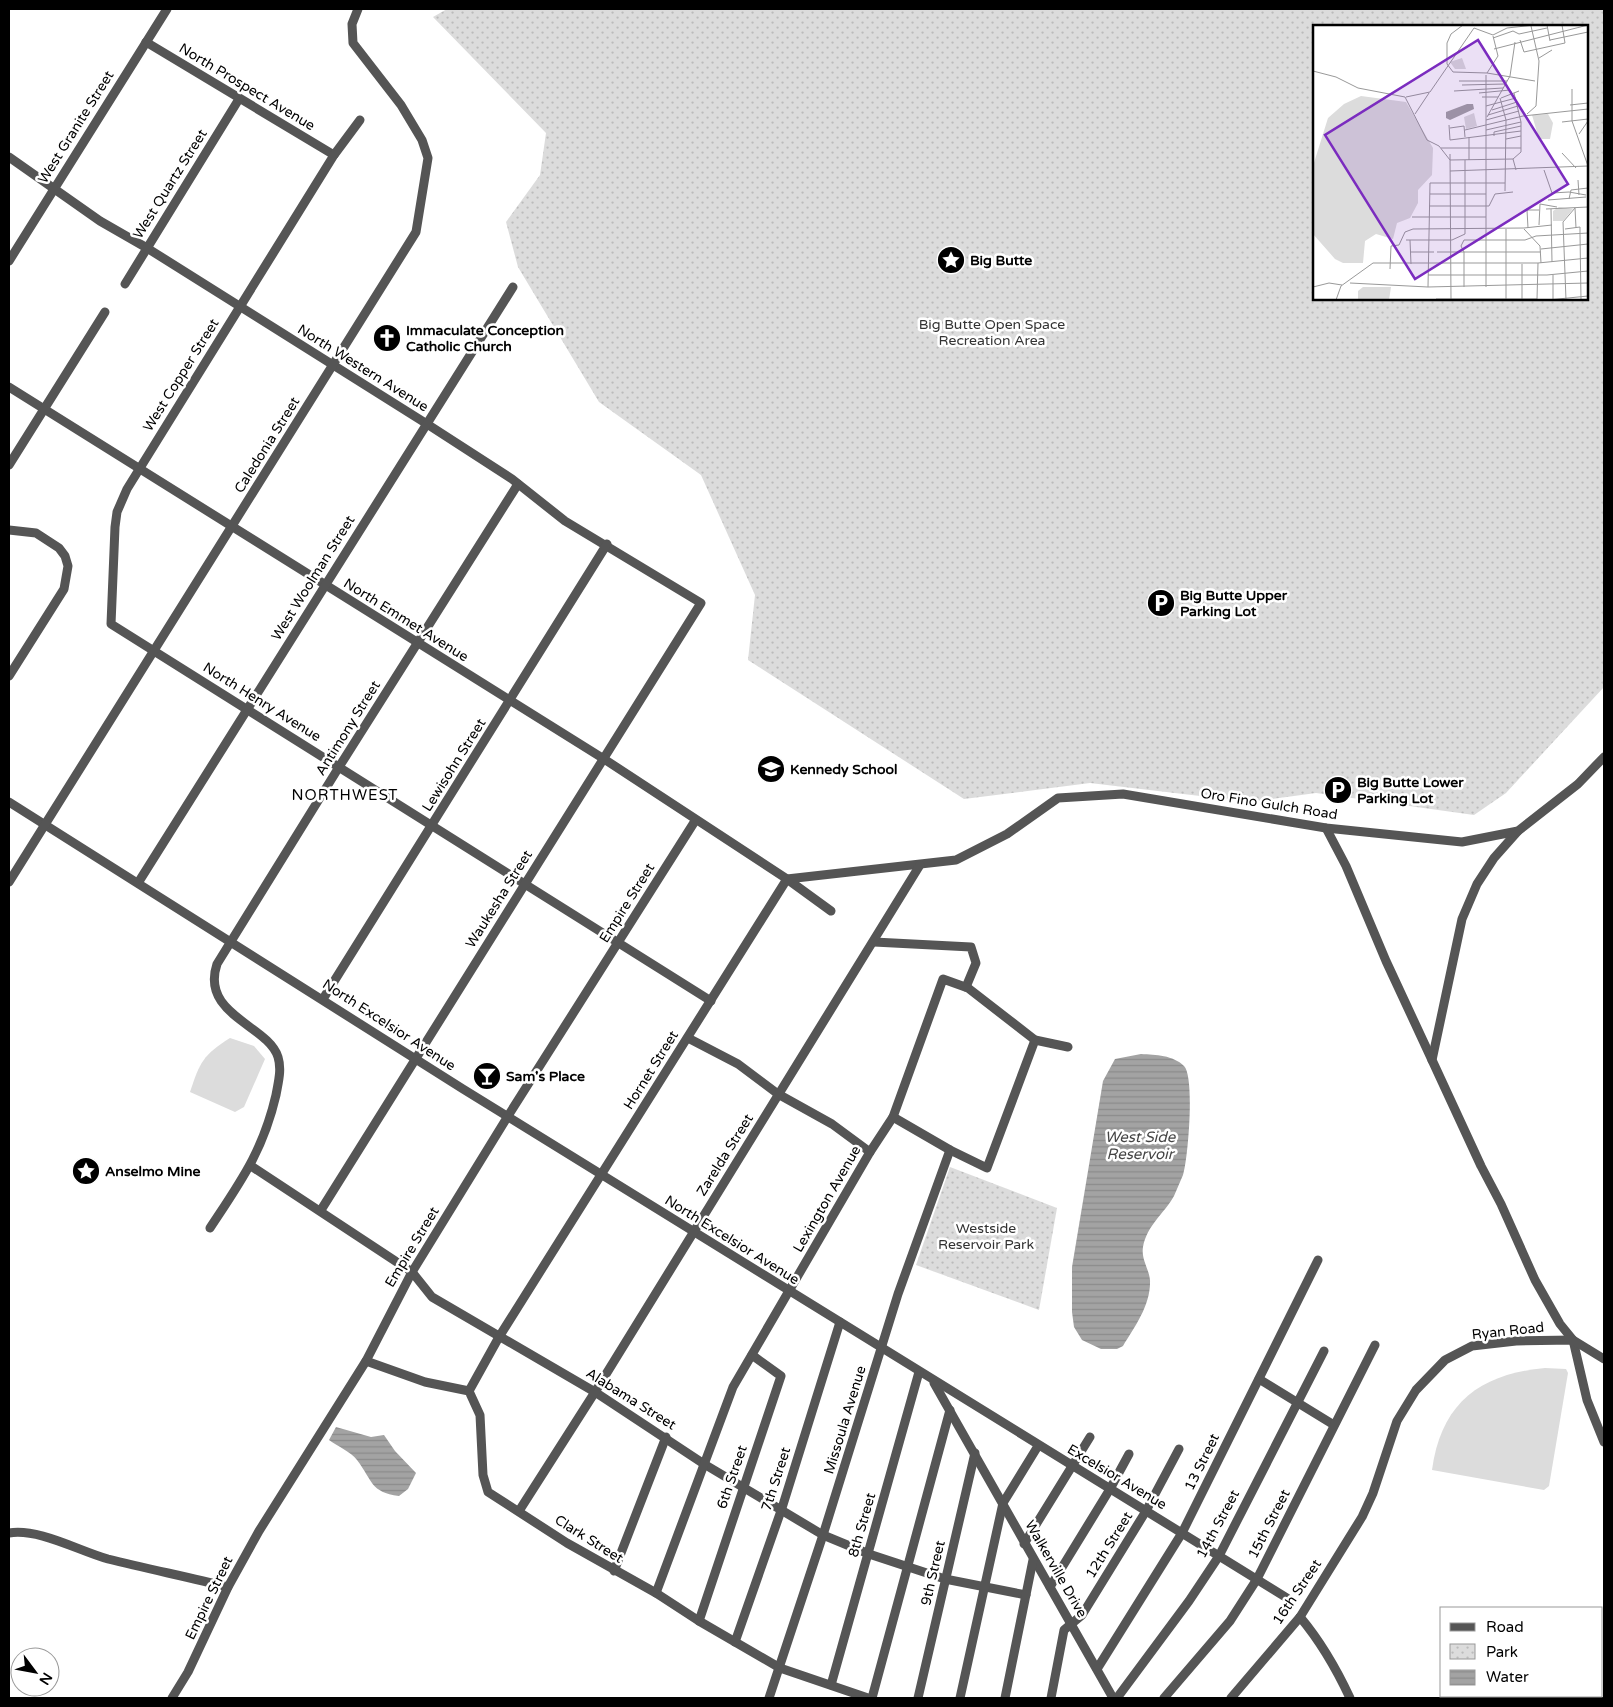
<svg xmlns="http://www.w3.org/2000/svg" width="1613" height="1707" font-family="'Varela Round',sans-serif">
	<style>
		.park { fill: url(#park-dots); fill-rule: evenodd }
		.pitch { fill: #dcdcdc }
		.water { fill: url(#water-rules) }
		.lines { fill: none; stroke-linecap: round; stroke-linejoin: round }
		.minor { stroke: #555; stroke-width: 9 }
		.labels { text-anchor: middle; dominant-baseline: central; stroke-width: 5; stroke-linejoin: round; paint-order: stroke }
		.street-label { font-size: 14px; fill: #000; stroke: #fff }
		.poi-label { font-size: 14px; font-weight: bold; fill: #000; stroke: #fff; text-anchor: start }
		.park-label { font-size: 14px; fill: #333; stroke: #fff }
		.neighbourhood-label { font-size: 15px; letter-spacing: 1px; fill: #000; stroke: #fff }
		.water-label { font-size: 15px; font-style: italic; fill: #444; stroke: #fff }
		.inset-road { fill: none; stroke: #999; stroke-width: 1 }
		.view { fill: #7b2cbf; fill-opacity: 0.15; stroke: #7b2cbf; stroke-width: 2.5 }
		.inset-edge { fill: none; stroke: #000; stroke-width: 2.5 }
	</style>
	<defs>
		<pattern id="park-dots" width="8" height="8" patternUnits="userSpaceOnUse" patternTransform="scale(1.25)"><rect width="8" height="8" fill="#dcdcdc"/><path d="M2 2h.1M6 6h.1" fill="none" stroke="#bbb" stroke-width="1.8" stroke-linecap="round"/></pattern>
		<pattern id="water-rules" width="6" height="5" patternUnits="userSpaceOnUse" patternTransform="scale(1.25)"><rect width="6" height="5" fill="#a3a3a3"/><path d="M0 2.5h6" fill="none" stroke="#8b8b8b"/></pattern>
	</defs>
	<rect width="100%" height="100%" fill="#fff"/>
	<g class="park">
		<path d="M447,9H1604V687L1506,793L1474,815L1316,793L1251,802L1090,783L964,799L748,660L755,595L701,475L599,402L518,267L506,222L540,175L546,133L433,17ZM1314,26H1587V299H1314Z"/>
		<path d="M950,1167L1057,1208L1039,1310L916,1265Z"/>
	</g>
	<g class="pitch">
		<path d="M230,1038L254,1046L265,1059L244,1107L235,1112L190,1092C200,1062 203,1055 230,1038Z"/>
		<path d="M1545,1368L1566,1369L1568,1373L1549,1486L1544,1490L1432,1470C1441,1403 1480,1374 1545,1368Z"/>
	</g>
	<g class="water">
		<path d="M1141,1054C1156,1055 1173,1055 1184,1066C1195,1077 1188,1159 1183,1175C1180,1182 1177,1189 1174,1196C1164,1214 1147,1225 1143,1247C1141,1259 1149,1269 1150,1280C1151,1305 1135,1326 1123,1346L1117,1349H1101L1082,1340L1074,1327L1072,1312V1267L1103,1081L1115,1059Z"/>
		<path d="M336,1427L371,1437L384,1435L395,1451L416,1473L408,1489L399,1496C370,1492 373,1481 357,1460C351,1452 337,1446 329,1440Z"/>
	</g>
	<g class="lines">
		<g class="minor">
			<path d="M146,42L334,155"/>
			<path d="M360,120L334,155L127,489L117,512L115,527L111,624L711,1001"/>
			<path d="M9,157L100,221L147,248L427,424L512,479L565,521L701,603L321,1210"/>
			<path d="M9,261L167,9"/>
			<path d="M125,284L239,99"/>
			<path d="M9,387L604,759L787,879L831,911"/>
			<path d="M9,465L105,312"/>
			<path d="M9,530L36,533L59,548L65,556L68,566L64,589L9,676"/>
			<path d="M9,802L463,1089L1287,1598"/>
			<path d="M1326,828L1346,866L1386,961L1432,1060"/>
			<path d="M1518,831L1494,858L1477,884L1462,919L1432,1060L1481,1166L1501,1204L1535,1280L1560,1324L1573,1340L1587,1400L1604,1442"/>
			<path d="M9,882L416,232L428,158L422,140L401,105L353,43L352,24L358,9"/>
			<path d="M138,883L513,287"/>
			<path d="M874,942L971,947L976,963L966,987"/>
			<path d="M323,999L607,544"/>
			<path d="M688,1038L738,1064L778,1094L832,1124L870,1152"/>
			<path d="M893,1117L950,1150L987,1168L1035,1040"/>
			<path d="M251,1166L412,1272L432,1297L595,1392L704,1464L823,1535L869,1554L945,1579L1026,1595"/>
			<path d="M210,1228C241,1181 263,1151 276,1095C278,1083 282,1070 278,1057C268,1025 200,1015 217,964L339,767L518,484"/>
			<path d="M366,1361L425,1382L469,1391L480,1415L483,1475L488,1492L567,1543L656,1593L699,1621L780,1668L868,1698"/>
			<path d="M1259,1379L1334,1425"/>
			<path d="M934,1383L1113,1698"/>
			<path d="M469,1391L499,1337L787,879L956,860L1007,834L1058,798L1123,794L1326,828L1462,842L1518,831L1578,784L1604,757"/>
			<path d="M519,1511L595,1392L920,865"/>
			<path d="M9,1533C39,1528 79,1551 108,1559C148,1569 188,1577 228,1587"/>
			<path d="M1024,1544L1090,1437"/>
			<path d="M614,1571L666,1437"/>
			<path d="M1050,1587L1110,1489L1129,1454"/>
			<path d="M656,1593L733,1387L870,1152L893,1117L943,979L968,988L1035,1040L1068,1047"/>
			<path d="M1300,1617C1321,1642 1336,1668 1350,1698"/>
			<path d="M699,1621L781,1376L752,1355"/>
			<path d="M735,1642L782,1508L840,1322"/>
			<path d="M1097,1669L1182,1533L1318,1260"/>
			<path d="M831,1685L919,1372"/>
			<path d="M172,1698L188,1672L228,1587L259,1531L366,1361L412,1272L508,1116L695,821"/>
			<path d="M769,1698L823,1535L898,1294L950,1150"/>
			<path d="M872,1698L950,1410"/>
			<path d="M918,1698L975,1453"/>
			<path d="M960,1698L1003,1503L1038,1446"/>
			<path d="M1005,1698L1033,1560"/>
			<path d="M1051,1698L1064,1630L1082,1615L1146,1511L1179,1449"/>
			<path d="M1117,1698L1189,1601L1219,1556L1324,1351"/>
			<path d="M1164,1698L1230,1621L1257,1579L1375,1345"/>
			<path d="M1231,1698L1300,1617L1362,1517L1373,1493L1397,1421L1416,1390L1445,1360L1472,1346L1516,1341L1573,1340L1604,1359"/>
		</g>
	</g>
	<defs>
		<symbol id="sight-disc" viewBox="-11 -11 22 22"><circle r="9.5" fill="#000" stroke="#fff"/><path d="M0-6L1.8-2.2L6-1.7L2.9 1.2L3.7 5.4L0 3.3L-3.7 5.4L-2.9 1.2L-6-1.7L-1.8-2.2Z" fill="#fff"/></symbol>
		<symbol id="church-disc" viewBox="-11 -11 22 22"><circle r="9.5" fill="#000" stroke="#fff"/><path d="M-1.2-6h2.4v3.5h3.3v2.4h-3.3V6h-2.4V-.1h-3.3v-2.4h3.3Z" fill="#fff"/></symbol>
		<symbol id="parking-disc" viewBox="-11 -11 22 22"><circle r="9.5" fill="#000" stroke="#fff"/><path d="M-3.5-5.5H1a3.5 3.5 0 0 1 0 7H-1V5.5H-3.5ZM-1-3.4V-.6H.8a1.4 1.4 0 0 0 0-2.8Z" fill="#fff"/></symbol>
		<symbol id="school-disc" viewBox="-11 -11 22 22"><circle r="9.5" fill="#000" stroke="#fff"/><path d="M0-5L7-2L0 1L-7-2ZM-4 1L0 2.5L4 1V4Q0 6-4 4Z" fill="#fff"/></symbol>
		<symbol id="bar-disc" viewBox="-11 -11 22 22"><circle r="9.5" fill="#000" stroke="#fff"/><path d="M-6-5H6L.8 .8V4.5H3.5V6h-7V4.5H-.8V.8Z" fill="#fff"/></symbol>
	</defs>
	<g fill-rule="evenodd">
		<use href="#sight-disc" x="935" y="244" width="32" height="32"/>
		<use href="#church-disc" x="371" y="322" width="32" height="32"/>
		<use href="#parking-disc" x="1145" y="587" width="32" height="32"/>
		<use href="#school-disc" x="755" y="753" width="32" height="32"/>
		<use href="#parking-disc" x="1322" y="774" width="32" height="32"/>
		<use href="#bar-disc" x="471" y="1060" width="32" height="32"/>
		<use href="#sight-disc" x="70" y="1155" width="32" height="32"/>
	</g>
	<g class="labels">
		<g class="street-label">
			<text transform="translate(247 87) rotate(31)">North Prospect Avenue</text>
			<text transform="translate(76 127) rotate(-58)">West Granite Street</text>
			<text transform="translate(170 184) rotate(-58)">West Quartz Street</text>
			<text transform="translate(363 368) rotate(32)">North Western Avenue</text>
			<text transform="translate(181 375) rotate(-58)">West Copper Street</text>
			<text transform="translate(267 445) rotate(-58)">Caledonia Street</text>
			<text transform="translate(313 578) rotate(-58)">West Woolman Street</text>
			<text transform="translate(406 620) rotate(32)">North Emmet Avenue</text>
			<text transform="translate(262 702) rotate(32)">North Henry Avenue</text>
			<text transform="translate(348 728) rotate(-58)">Antimony Street</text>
			<text transform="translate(454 765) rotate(-58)">Lewisohn Street</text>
			<text transform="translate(1269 804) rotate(9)">Oro Fino Gulch Road</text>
			<text transform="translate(499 899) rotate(-58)">Waukesha Street</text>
			<text transform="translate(627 903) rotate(-58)">Empire Street</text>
			<text transform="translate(389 1025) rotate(33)">North Excelsior Avenue</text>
			<text transform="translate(651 1070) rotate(-58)">Hornet Street</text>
			<text transform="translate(725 1155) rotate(-58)">Zarelda Street</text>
			<text transform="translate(827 1199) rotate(-60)">Lexington Avenue</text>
			<text transform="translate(732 1240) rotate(32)">North Excelsior Avenue</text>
			<text transform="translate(412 1247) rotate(-59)">Empire Street</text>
			<text transform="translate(1508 1331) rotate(-6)">Ryan Road</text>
			<text transform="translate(631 1399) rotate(32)">Alabama Street</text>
			<text transform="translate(845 1420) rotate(-73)">Missoula Avenue</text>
			<text transform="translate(1202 1462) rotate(-64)">13 Street</text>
			<text transform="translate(732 1477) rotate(-71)">6th Street</text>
			<text transform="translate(1117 1477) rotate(31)">Excelsior Avenue</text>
			<text transform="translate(776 1479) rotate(-72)">7th Street</text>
			<text transform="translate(1218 1524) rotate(-62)">14th Street</text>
			<text transform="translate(1269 1524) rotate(-63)">15th Street</text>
			<text transform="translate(862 1525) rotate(-74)">8th Street</text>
			<text transform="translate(589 1539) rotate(32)">Clark Street</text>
			<text transform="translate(1109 1545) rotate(-58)">12th Street</text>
			<text transform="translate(1056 1569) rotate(60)">Walkerville Drive</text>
			<text transform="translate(933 1573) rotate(-77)">9th Street</text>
			<text transform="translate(1297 1592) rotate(-56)">16th Street</text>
			<text transform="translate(209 1598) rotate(-64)">Empire Street</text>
		</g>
		<g class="poi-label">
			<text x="970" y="260">Big Butte</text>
			<text x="406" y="330">Immaculate Conception<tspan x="406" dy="16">Catholic Church</tspan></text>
			<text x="1180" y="595">Big Butte Upper<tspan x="1180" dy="16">Parking Lot</tspan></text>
			<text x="790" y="769">Kennedy School</text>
			<text x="1357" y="782">Big Butte Lower<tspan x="1357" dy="16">Parking Lot</tspan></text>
			<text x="506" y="1076">Sam's Place</text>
			<text x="105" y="1171">Anselmo Mine</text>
		</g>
		<g class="park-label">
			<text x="992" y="324">Big Butte Open Space<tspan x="992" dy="16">Recreation Area</tspan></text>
			<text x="986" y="1228">Westside<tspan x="986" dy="16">Reservoir Park</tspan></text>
		</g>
		<g class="neighbourhood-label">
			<text x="345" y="795">NORTHWEST</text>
		</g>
		<g class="water-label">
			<text x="1140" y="1137">West Side<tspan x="1140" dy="17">Reservoir</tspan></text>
		</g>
	</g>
	<g transform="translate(1313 25)">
		<rect width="275" height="275" fill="#fff"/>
		<path d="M48,71L93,77L120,123L119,150L105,165V178L97,193L84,198L80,214L63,209L52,216L50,238H30L22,234L0,209V141L15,93L31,79ZM161,88L164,101L153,104L151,92ZM235,89L240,98L237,114H226L219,90ZM246,182L260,184L250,196H240V186Z" fill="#dcdcdc"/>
		<path d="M149,33L153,44H142L137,37ZM50,262H78L76,275H45V266Z" fill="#dcdcdc"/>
		<path d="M154,79H160L161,84L137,95L133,93V87Z" fill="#a3a3a3"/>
		<path class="inset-road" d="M150,0L138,9L134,18V39L140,47L174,48L222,56M234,0L237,16M180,13L200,6L206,9L234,3M207,15L211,27L252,18L249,0M237,15L275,7M181,24L275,0M226,33L239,25M0,46L23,52L45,63L92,72L114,115L126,121L137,135L200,134M174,48L185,31L180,11M173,50V262M146,56H194M149,60L192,59M259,64V96L275,141M141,66L190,63M166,68L197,65L199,69M201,68L208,97V127L200,134L203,145M93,72L117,67L161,3L180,10L194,3L222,0M169,72H185M187,73L193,95L192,166M188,73L206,66M257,80L275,78M173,81L203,73M179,85L204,77M102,89L116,68M214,89L223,81L226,36L218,1M175,90L205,81M174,92L197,51L202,17M173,95L206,86M249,97L275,94M136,100L137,115L208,106M137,103L151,101L152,112M152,105L210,91L275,84M173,105L208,97M266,109L275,96M181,111V107L208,101M156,112V135M193,114L208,111M128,123H208M249,128L263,143M137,129L138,275M231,145L239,168L256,167L273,170M137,146L275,141M265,155L266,170M275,165V189M117,169H173M256,174L258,165L275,163M235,175L273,172M116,181H176L182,169L200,167M262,183L263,203M233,184L275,182M238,184L239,237M99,192H173M226,200L227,179L244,182M215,203L214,185H226M211,204L227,221L228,238M252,204L267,202V208M267,209L268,275M93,215H139L152,209V135M97,215L98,239M228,224L275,219M98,227H121M124,227H228M209,239V275M77,244L78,221L86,220L92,207L100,204L211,203L239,200M115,250H234L275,246M240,250V274M37,258L115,262L275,258M0,262L16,258L29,260M115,262L117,158H192M151,262V227L148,221L151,215H212L223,211L275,208M123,274H224M224,274L225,238M23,275L28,261L60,238H225L275,233M193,275V204M235,275L275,271M253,275L250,197L262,183"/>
		<path class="view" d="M165,15L255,159L102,254L12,110Z"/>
		<rect width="275" height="275" class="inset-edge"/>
	</g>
	<rect width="1613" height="1707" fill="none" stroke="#000000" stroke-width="20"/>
	<rect x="1440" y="1607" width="162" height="90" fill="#ffffff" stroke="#999999"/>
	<rect x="1450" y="1623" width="25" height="8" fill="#555555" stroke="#999999"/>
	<text x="1486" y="1632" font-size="15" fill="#000000">Road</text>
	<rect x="1450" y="1644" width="25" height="15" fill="url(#park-dots)" stroke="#999999"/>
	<text x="1486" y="1657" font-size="15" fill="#000000">Park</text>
	<rect x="1450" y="1670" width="25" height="15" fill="url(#water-rules)" stroke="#999999"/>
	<text x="1486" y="1682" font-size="15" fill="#000000">Water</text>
	<g transform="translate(35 1672) rotate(122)"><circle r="24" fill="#ffffff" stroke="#999999"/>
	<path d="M0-4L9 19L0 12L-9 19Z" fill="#000000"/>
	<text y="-8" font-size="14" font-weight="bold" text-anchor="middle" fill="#000000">N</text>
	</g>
</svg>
